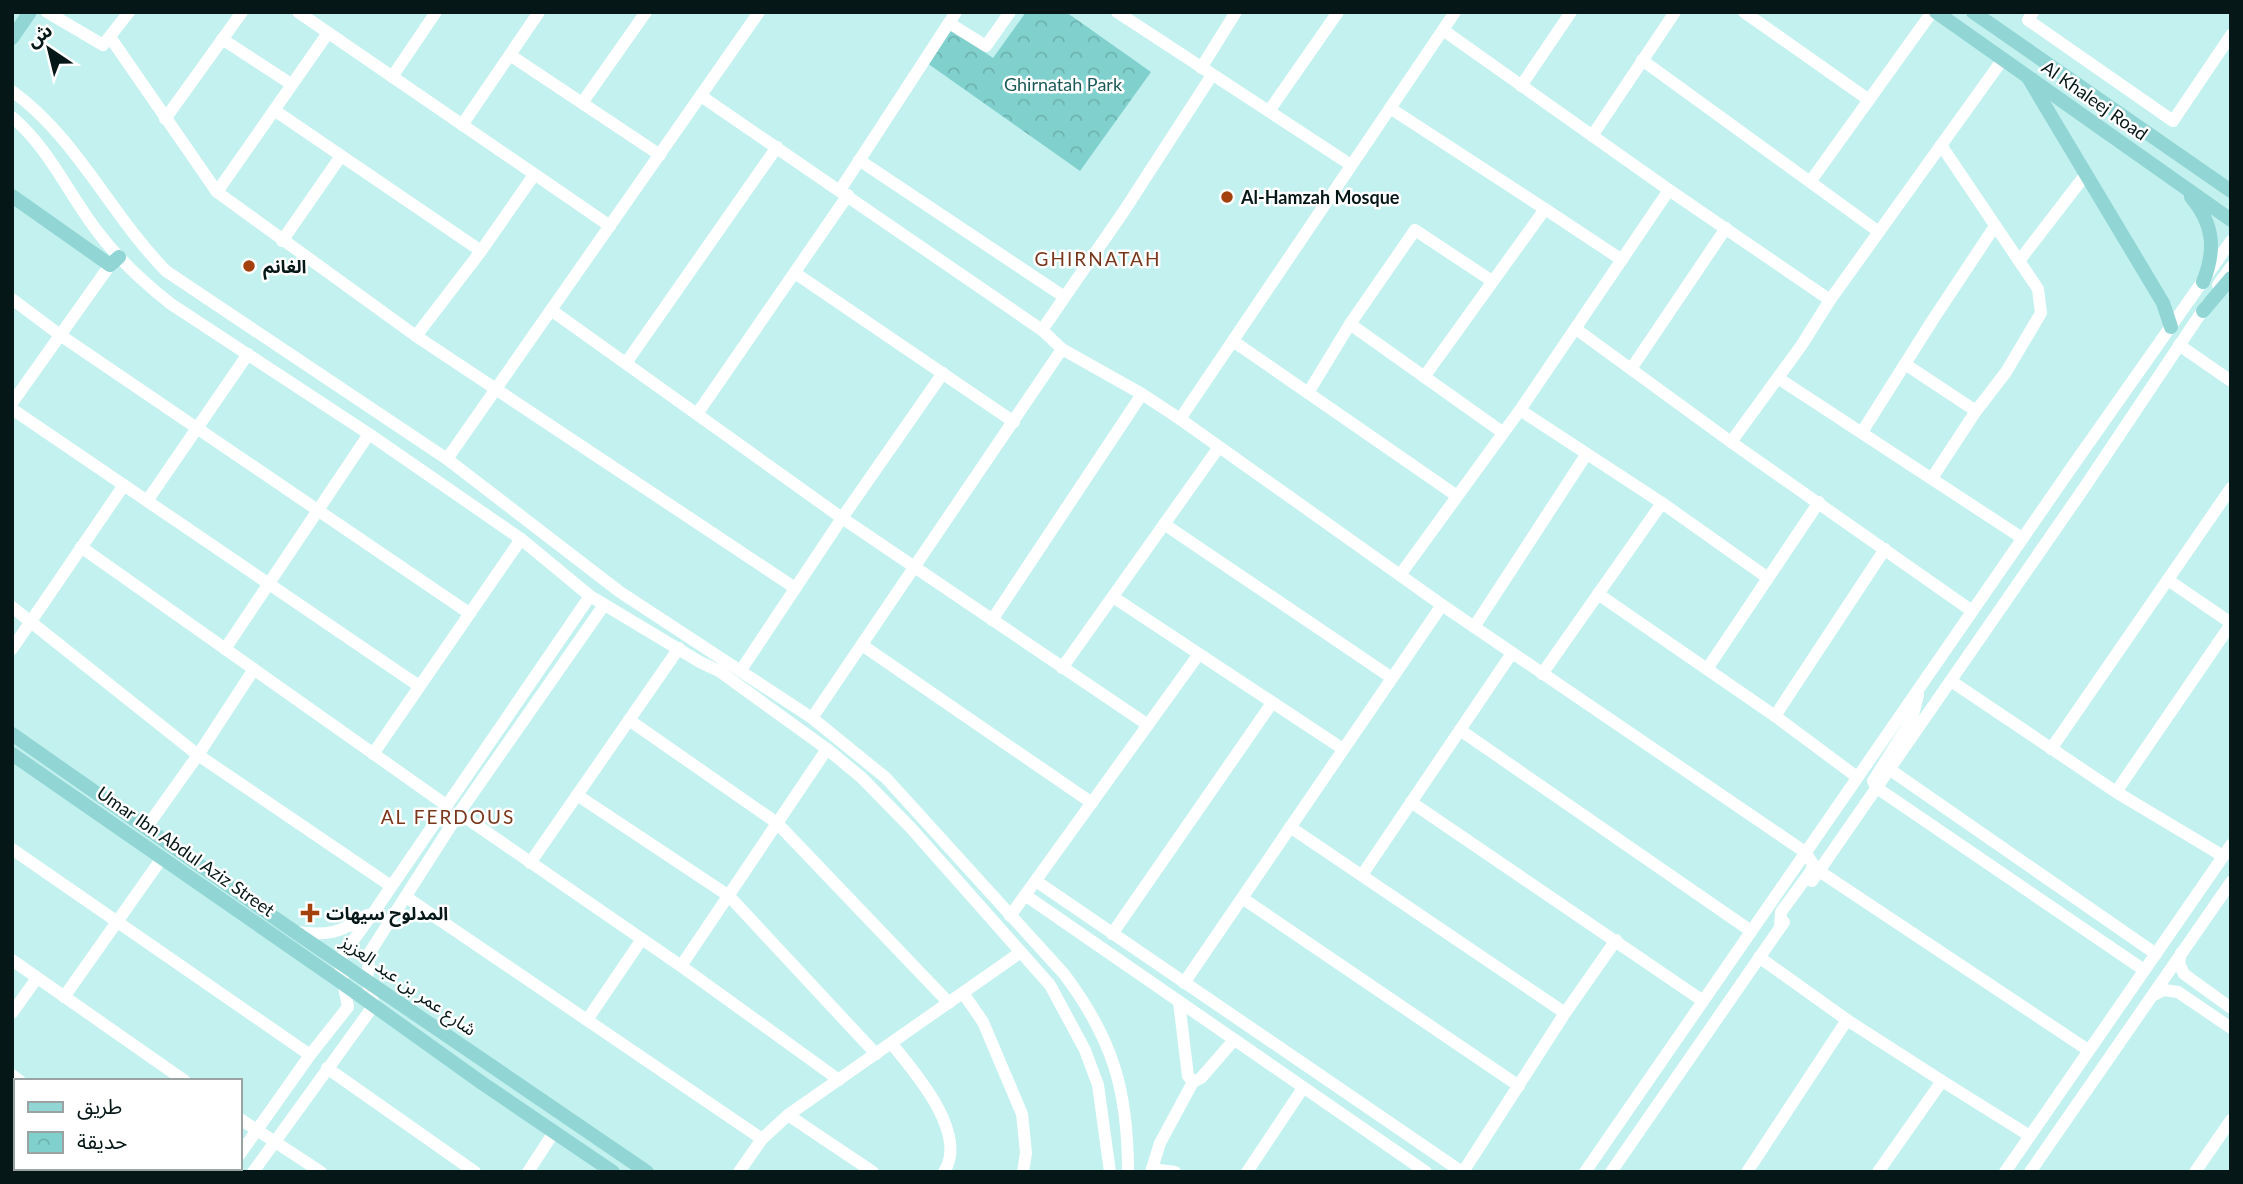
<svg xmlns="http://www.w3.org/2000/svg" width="2243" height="1184" font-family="Lato,'Noto Sans Arabic',sans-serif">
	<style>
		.park { fill: url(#park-crowns) }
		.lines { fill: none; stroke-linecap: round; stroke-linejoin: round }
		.minor { stroke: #fff; stroke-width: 12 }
		.major { stroke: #91d6d4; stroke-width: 14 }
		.poi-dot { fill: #a4400c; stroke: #fff; stroke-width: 2.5 }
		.labels { text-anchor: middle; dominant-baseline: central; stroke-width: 5; stroke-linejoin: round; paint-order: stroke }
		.park-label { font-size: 18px; fill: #1a5a58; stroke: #fff }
		.street-label { font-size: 18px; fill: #061717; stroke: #fff }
		.poi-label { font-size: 18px; font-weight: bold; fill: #061717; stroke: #fff; text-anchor: start }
		.neighbourhood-label { font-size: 19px; letter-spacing: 2px; fill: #79371c; stroke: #fff }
	</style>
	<defs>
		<pattern id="park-crowns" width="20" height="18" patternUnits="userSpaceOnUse" patternTransform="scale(1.75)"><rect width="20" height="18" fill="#80d1ce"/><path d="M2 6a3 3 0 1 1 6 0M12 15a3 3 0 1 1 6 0" fill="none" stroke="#6db3b0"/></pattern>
	</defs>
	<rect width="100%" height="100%" fill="#c2f1ef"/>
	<path class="park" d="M1026,12H1066L1151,72L1080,171L927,63L951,29L993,58Z"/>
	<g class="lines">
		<g class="minor">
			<path d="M47,12L103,45L129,12"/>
			<path d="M298,12L610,226"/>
			<path d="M1117,12L1351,165"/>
			<path d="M1744,12L1869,100"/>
			<path d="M2033,12L2028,20L2173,121L2231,35"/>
			<path d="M949,23L986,46L1010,12"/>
			<path d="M1443,30L1669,190L1830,300"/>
			<path d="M110,37L217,192L416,336L795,588"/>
			<path d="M222,39L291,84"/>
			<path d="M510,55L660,155"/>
			<path d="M1642,60L1879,232"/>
			<path d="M1201,68L1236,12"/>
			<path d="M392,77L436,12"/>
			<path d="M1521,86L1571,12"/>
			<path d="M12,91C76,137 111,215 166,271L447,459L620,592L812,718L886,778L1064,974C1113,1039 1128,1091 1128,1172"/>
			<path d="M701,96L1042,330L1062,349L1142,394L1180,419L1442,605L1805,852L1813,864L1811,871L1781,912L1780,927"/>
			<path d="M582,103L646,12"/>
			<path d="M1390,108L1545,209"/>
			<path d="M274,110L481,251"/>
			<path d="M1269,111L1338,12"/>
			<path d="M12,117C49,148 68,193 97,231C118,259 143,282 171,304L369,434L521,539L590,596L700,662L719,671L827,749L861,777L911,828L1050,985L1085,1050L1098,1085L1110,1172"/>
			<path d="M165,119L242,12"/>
			<path d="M462,125L539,12"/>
			<path d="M1592,136L1675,12"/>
			<path d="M859,160L1063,296"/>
			<path d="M1810,182L1932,12"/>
			<path d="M840,190L956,12"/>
			<path d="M217,192L328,33"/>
			<path d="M282,241L341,156"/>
			<path d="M2019,261L2086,174"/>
			<path d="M795,273L1014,422"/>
			<path d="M2218,285L2231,267"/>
			<path d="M12,299L60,335L469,613"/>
			<path d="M551,310L842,518L1148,725"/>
			<path d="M1350,324L1502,432"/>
			<path d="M1576,329L1731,442L1972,611"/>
			<path d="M1042,330L1124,211L1212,75"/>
			<path d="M416,336L481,251L534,175"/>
			<path d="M1233,341L1457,496"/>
			<path d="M2179,345L2231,381"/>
			<path d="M626,363L777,147"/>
			<path d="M1905,364L1976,411"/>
			<path d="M1631,369L1726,228"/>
			<path d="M1424,377L1545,209L1622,260"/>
			<path d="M1778,378L2022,538"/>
			<path d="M1308,393L1350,324L1415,230L1492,281"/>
			<path d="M12,403L110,265"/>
			<path d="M12,409L419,686"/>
			<path d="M1520,410L1662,503L1768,578"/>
			<path d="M697,414L848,195"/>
			<path d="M1180,419L1455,12"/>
			<path d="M1862,432L1934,318L1995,226"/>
			<path d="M1731,442L1801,346L1830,300L2003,59"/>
			<path d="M447,459L759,12"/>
			<path d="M1932,478L1976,411L2006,372L2041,313L2038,289L1941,145"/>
			<path d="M147,501L248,354"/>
			<path d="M1164,524L1392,678"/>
			<path d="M81,547L446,805"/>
			<path d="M1400,575L1520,410L1669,190"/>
			<path d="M2168,580L2231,623"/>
			<path d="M1598,594L1775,716L1885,549"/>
			<path d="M1113,597L1343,749"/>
			<path d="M12,607L198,755L391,886"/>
			<path d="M992,620L1142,394"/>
			<path d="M1474,627L1586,455"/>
			<path d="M862,645L1092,803"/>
			<path d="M12,649L124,485"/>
			<path d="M225,649L369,434"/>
			<path d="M1062,668L1219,447"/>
			<path d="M1707,669L1819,502"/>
			<path d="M741,670L842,518L943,373"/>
			<path d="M1542,674L1662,503"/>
			<path d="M1951,681L2116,792L2223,856"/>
			<path d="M1918,695L1912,719L1873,781L1877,788L2144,970"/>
			<path d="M1775,716L1857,777"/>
			<path d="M812,718L1062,349"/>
			<path d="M629,720L777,823L949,1003"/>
			<path d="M1460,730L1751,931"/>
			<path d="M2051,749L2231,488"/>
			<path d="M373,754L521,539"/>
			<path d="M1889,769L2156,954"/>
			<path d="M2116,792L2231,624"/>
			<path d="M577,795L729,896L876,1054"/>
			<path d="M1411,802L1703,1001"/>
			<path d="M459,813L681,966L839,1080"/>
			<path d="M1290,827L1565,1013"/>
			<path d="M146,828L198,755L254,669"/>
			<path d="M12,849L310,1055"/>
			<path d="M530,863L679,648"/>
			<path d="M1819,871L2088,1050"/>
			<path d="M1362,875L1512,653"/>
			<path d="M1036,881L1462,1172"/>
			<path d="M1812,881L2084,488L2207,304"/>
			<path d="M1025,895L1426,1172"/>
			<path d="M406,897L762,1139"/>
			<path d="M1242,898L1519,1086"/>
			<path d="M1010,916L1199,654"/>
			<path d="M296,932C327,936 341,933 367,915"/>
			<path d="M1112,934L1272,703"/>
			<path d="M2181,953L2179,963L2184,974L2231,1008"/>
			<path d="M1759,957L1847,1020L1942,1081L1878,1172"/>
			<path d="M12,960L185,1081"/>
			<path d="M681,966L827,749"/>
			<path d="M1184,983L1442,605"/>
			<path d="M963,993L983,1022L1022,1114L1026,1153L1023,1172"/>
			<path d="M2152,996L2164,990L2178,992L2231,1028"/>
			<path d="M64,997L162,858"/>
			<path d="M1179,1002L1188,1076L1193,1082"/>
			<path d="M12,1013L37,978"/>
			<path d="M587,1020L642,939"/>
			<path d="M891,1043C915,1072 969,1134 944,1172"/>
			<path d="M327,1068L475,1172"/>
			<path d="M12,1075L20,1081"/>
			<path d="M1942,1081L2030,1136"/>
			<path d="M788,1115L873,1172"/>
			<path d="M240,1119L321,1172"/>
			<path d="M240,1154L310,1055L348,1007L339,960L376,909L590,596"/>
			<path d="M12,1166L16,1161"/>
			<path d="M1152,1169L1175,1172"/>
			<path d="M115,1172L118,1168"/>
			<path d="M227,1172L230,1168"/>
			<path d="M253,1172L374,1005L367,980L370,952L459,813L604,605"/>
			<path d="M528,1172L554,1132"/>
			<path d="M739,1172L762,1139L788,1115L1021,952"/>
			<path d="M1151,1172L1160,1143L1193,1082L1201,1078L1234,1040"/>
			<path d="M1247,1172L1303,1088"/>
			<path d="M1463,1172L1565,1013L1616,940"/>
			<path d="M1585,1172L2074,464L2231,241"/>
			<path d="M1611,1172L1784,922"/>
			<path d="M1747,1172L1847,1020"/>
			<path d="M2005,1172L2231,845"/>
			<path d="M2030,1172L2231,882"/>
			<path d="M2195,1172L2231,1120"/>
		</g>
		<g class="major">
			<path d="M1936,12L2231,220"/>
			<path d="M1973,12L2231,191"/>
			<path d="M12,38L30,12"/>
			<path d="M2029,79L2163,303L2171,327"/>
			<path d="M12,196L110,265L119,257"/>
			<path d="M2191,197C2214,224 2216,250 2203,282"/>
			<path d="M2203,311L2231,278"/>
			<path d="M12,734L295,932L647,1172"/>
			<path d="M12,754L345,985L482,1083L613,1172"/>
		</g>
	</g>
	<g class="poi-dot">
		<circle cx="1227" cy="197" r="7"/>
		<circle cx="249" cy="266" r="7"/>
		<path d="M306.5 902.5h7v7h7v7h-7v7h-7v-7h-7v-7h7z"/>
	</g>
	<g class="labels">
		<g class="park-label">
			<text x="1063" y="84">Ghirnatah Park</text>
		</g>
		<g class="street-label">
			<text transform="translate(2095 100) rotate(35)">Al Khaleej Road</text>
			<text transform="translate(186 851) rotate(35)">Umar Ibn Abdul Aziz Street</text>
			<text transform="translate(409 985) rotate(35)">شارع عمر بن عبد العزيز</text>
		</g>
		<g class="poi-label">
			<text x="1241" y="197">Al-Hamzah Mosque</text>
			<text x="263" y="266">الغانم</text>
			<text x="326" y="913">المدلوح سيهات</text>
		</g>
		<g class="neighbourhood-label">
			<text x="1098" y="258">GHIRNATAH</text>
			<text x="448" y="816">AL FERDOUS</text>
		</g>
	</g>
	<rect width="2243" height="1184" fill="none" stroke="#061717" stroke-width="28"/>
	<rect x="14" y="1079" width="228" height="91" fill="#ffffff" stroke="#9ba2a2" stroke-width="2"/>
	<rect x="28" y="1102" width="35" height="10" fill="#91d6d4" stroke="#9ba2a2" stroke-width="2"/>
	<text x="77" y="1114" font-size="21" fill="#061717">طريق</text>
	<rect x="28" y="1132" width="35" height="21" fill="url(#park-crowns)" stroke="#9ba2a2" stroke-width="2"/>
	<text x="77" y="1149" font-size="21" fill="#061717">حديقة</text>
	<g transform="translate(49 49) rotate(325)" stroke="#ffffff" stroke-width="5" paint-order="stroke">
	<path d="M0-5L12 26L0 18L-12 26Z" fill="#061717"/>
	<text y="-10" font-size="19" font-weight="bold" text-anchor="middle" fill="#061717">ش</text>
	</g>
</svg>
